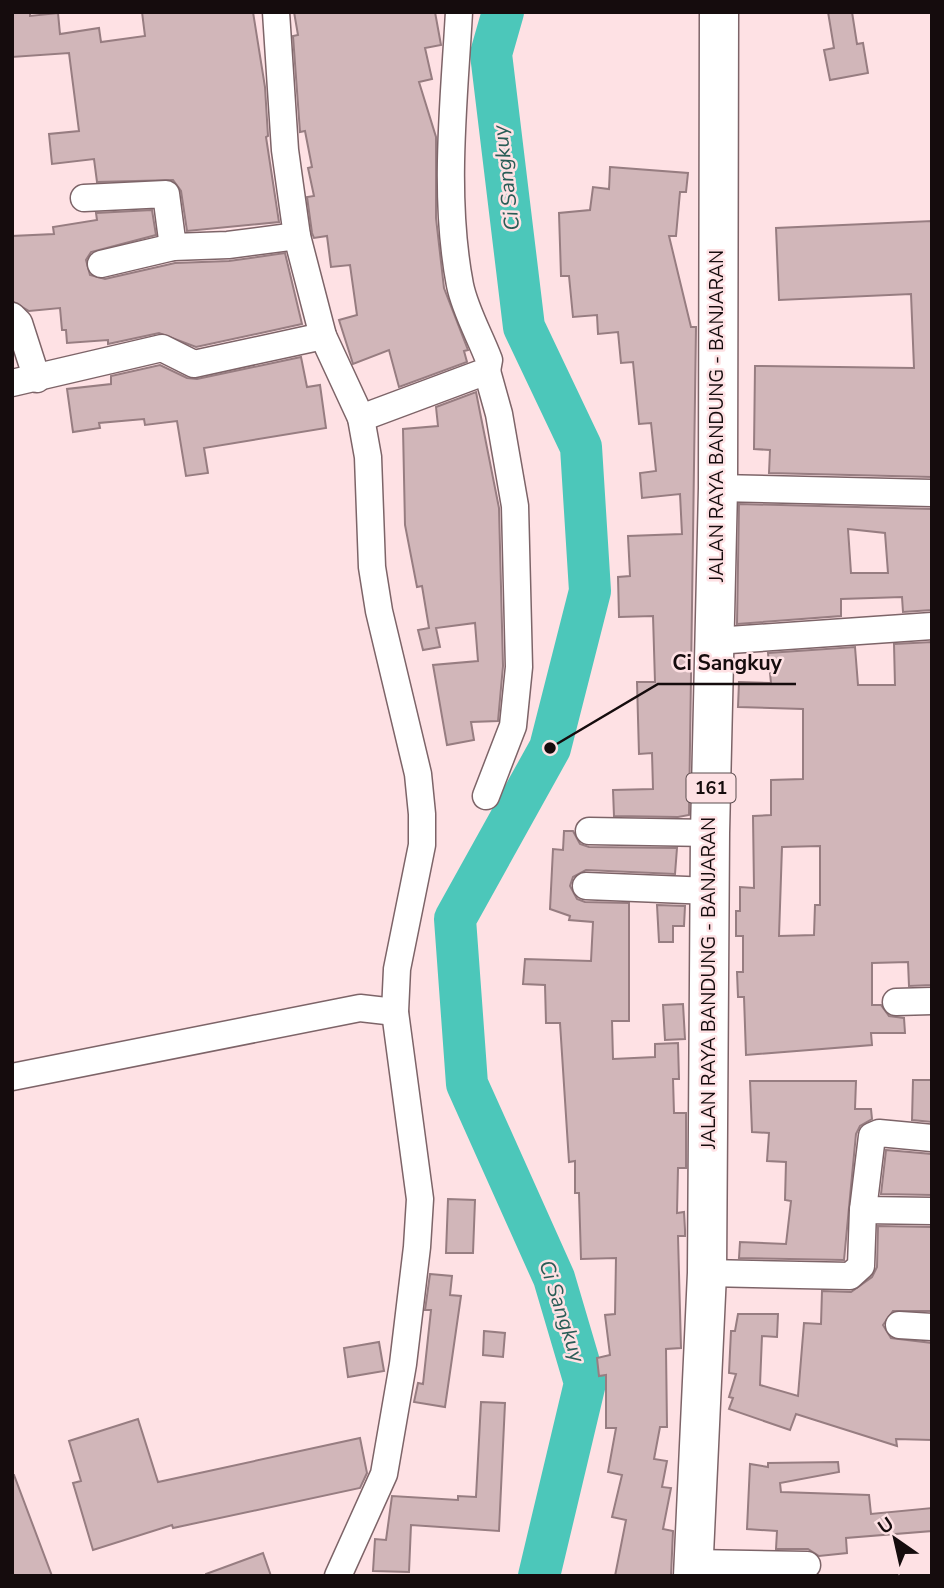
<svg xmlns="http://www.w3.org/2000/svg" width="944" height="1588" font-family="'Nunito Sans',sans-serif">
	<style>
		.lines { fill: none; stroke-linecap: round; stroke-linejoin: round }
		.river { stroke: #4cc7ba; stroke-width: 42 }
		.building { fill: #d1b6b9; stroke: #977d81; stroke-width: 2; fill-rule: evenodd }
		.minor-casing { stroke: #7d6468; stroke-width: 29 }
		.primary-casing { stroke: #7d6468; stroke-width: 41 }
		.minor { stroke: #fff; stroke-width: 26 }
		.primary { stroke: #fff; stroke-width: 38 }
		.labels { text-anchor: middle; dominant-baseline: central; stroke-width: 5; stroke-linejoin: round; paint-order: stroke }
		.shield { fill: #fee1e4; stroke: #5b4c4e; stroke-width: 2 }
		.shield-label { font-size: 18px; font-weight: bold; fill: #150c0d }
		.street-label { font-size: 19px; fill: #150c0d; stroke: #fee1e4 }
		.water-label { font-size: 21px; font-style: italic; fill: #295c56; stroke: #fee1e4 }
		.leader { fill: none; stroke: #150c0d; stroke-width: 2.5 }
		.callout-dot { fill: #150c0d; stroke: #fee1e4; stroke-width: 2.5 }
		.callout-label { font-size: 21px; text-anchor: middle; font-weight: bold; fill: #150c0d; stroke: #fee1e4; stroke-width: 5; stroke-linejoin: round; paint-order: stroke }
	</style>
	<rect width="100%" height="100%" fill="#fee1e4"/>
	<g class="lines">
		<path class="river" d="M503,12L491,54L524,327L581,447L590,591L550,748L455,919L467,1084L554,1278L585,1383L539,1576"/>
	</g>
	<g class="building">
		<path d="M12,12H30V16L58,13L60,34L99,28L101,42L145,36L142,12H253L265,87L268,136L266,137L279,222L187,231L181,191L173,180L97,182L94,159L52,164L49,134L79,131L69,53L12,57Z"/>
		<path d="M294,12H435L441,45L425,48L432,79L419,82L436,137V218L444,288L468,350L464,351L467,362L399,387L389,350L353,364L339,320L357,315L350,265L331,267L327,236L314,238L312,233L307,197L314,196L308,168L312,167L305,131L300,132L293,36L298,35Z"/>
		<path d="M828,12H852L857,44L863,43L868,73L830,80L824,50L834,48Z"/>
		<path d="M610,167L688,173L686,192H680L676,236H669L691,327H696L689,815L678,817L614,816L613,790L653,789L652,753L639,754L637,682H655L653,616L619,617L618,577L630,576L628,536L682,534L680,494L642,498L640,473L656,471L651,423L639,424L633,362L621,363L618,332L598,334L597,315L573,317L569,276H561L559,213L590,210L593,187L609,189Z"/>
		<path d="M152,210L156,235L91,252L86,260L90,275L105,279L175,263L229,261L285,253L302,324L196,347L159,333L108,344V340L67,343L66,330H62L60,308L29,311L12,301V236L54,234L53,227L97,220L96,213Z"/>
		<path d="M932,221V477L769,473L770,450L754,449L755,366L914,368L911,294L779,300L776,228Z"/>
		<path d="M301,357L307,387L320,385L326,428L204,448L208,473L186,476L177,421L145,425L144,419L99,423L100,428L73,432L67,389L111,384V376L160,365L187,378L197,379Z"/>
		<path d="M476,392L499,508L503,666L498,721L471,722L474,740L447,745L433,665L478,661L475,623L436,628L440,647L423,650L418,630L429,628L422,586L417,587L405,525L403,429L438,426L436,407Z"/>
		<path d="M739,504L932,509V610L903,612L902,597L841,599V616L737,624ZM848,529L885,533L888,573H851Z"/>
		<path d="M932,642V985L909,986L908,962L872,963V1005H881L889,1016L904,1018L905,1033H871L872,1045L746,1055L744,997H738L737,972H743V936H736V911H740V887L754,888L753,816L771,815V780L803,779V709L738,707L739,682L771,683L768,653L855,647L858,685H895L894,644ZM820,846V905H815L814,935L779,936L782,847Z"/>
		<path d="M564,831H573L580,844L589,847L677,848L675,874L586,870L573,877L570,886L577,899L585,902L629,903V1021H612L613,1059L655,1057V1044L678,1043L679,1079H673L674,1113H686V1168H678L677,1213L684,1212L685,1230V1236H678L681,1348L666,1349L667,1427H660L654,1459L667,1461L662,1487L671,1488L663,1529L673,1531L671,1576H615L626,1520L612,1517L622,1475L608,1472L616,1428H606V1375L599,1376L597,1358L610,1355L605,1315L615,1314L616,1258L581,1259L579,1193H575V1161L569,1162L560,1023H546L545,985L523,984L525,959L591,961L593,922L569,920L570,916L550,909L553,849L563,850Z"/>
		<path d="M657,905L685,906L684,926H673V942H659Z"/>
		<path d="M683,1004L685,1039L665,1040L663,1005Z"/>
		<path d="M913,1080H932V1122L912,1120Z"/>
		<path d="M750,1081H856L855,1109H871L872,1119L860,1126L856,1134L844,1260L739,1258L740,1242L786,1244L791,1201L785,1200L786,1162L767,1161L769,1133L752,1132Z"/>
		<path d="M886,1150L932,1154V1195L881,1194Z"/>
		<path d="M448,1199L475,1200L473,1253H446Z"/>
		<path d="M878,1226L932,1227V1311H893L883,1325L891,1338L932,1343V1440L896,1439L897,1446L796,1414L790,1430L729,1409L733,1398L729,1397L736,1374L729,1373L731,1331H735L738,1314H778L777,1337L762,1336L760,1385L798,1396L804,1323L821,1324L822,1291L851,1292L872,1277L877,1267Z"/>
		<path d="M430,1274L452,1276L450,1295L461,1296L445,1407L414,1402L418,1383L423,1384L431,1310H425Z"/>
		<path d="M484,1331L505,1333L503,1357L483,1355Z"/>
		<path d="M379,1342L384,1371L348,1377L344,1348Z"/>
		<path d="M481,1402L505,1403L499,1531L411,1525L409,1572L373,1571L375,1539L386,1540L392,1496L458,1500V1496L476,1497Z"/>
		<path d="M138,1419L158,1482L360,1438L367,1473L360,1488L173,1528L172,1525L93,1550L73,1483L81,1481L69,1441Z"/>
		<path d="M838,1462L839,1472L780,1483L781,1492L869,1495L871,1514L932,1508V1531L846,1538L847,1553L819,1556L808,1549H776L777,1531L747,1529L750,1464L768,1467V1463Z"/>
		<path d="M12,1475H14L52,1576H12Z"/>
		<path d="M263,1553L271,1576H206V1574Z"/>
	</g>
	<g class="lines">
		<defs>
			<g id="minor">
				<path d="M276,12L285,150L297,236L323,336L361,418L368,457L372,567L379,611L418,774L422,814V845L397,969L395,1012L420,1199L417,1247L403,1364L384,1474L338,1576"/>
				<path d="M84,198L166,194L173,247L228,245L297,236"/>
				<path d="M101,264L173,247"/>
				<path d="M12,316L19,323L37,379"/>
				<path d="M12,383L162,348L194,364L323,336"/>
				<path d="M361,418L487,371L489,360C480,336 465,310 460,285C443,197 454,101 459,12"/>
				<path d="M718,488L932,493"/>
				<path d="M715,641L932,626"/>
				<path d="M486,796L513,726L519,667L515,506L499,414L487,371"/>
				<path d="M589,831L710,833"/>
				<path d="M586,886L711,891"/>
				<path d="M896,1002L932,1001"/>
				<path d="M12,1077L360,1008L395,1012"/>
				<path d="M863,1210L932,1211"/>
				<path d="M707,1273L850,1276L861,1266L863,1210L872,1136L879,1133L932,1138"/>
				<path d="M899,1325L932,1327"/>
				<path d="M694,1563L807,1565"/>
			</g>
			<path id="primary" d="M693,1576L707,1273L710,833L718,488L719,12"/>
		</defs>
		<use href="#minor" class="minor-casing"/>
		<use href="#primary" class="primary-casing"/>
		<use href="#minor" class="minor"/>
		<use href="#primary" class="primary"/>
	</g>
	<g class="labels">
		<rect class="shield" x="686.5" y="773.5" width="49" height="29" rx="5"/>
		<g class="shield-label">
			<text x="711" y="788">161</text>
		</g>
		<g class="street-label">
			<text transform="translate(717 416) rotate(-90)">JALAN RAYA BANDUNG - BANJARAN</text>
			<text transform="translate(709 983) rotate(-90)">JALAN RAYA BANDUNG - BANJARAN</text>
		</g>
		<g class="water-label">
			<text transform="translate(506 178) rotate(-97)">Ci Sangkuy</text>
			<text transform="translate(562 1311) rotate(72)">Ci Sangkuy</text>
		</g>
	</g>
	<path class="leader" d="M550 748L658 684H796"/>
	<circle class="callout-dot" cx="550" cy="748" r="7"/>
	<g class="callout-label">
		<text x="727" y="670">Ci Sangkuy</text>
	</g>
	<rect width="944" height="1588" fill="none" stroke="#150c0d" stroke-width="28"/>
	<g transform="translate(895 1539) rotate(326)" stroke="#fee1e4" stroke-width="5" paint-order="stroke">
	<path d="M0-5L12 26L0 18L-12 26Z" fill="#150c0d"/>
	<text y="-10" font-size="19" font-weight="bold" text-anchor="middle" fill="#150c0d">U</text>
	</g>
</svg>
